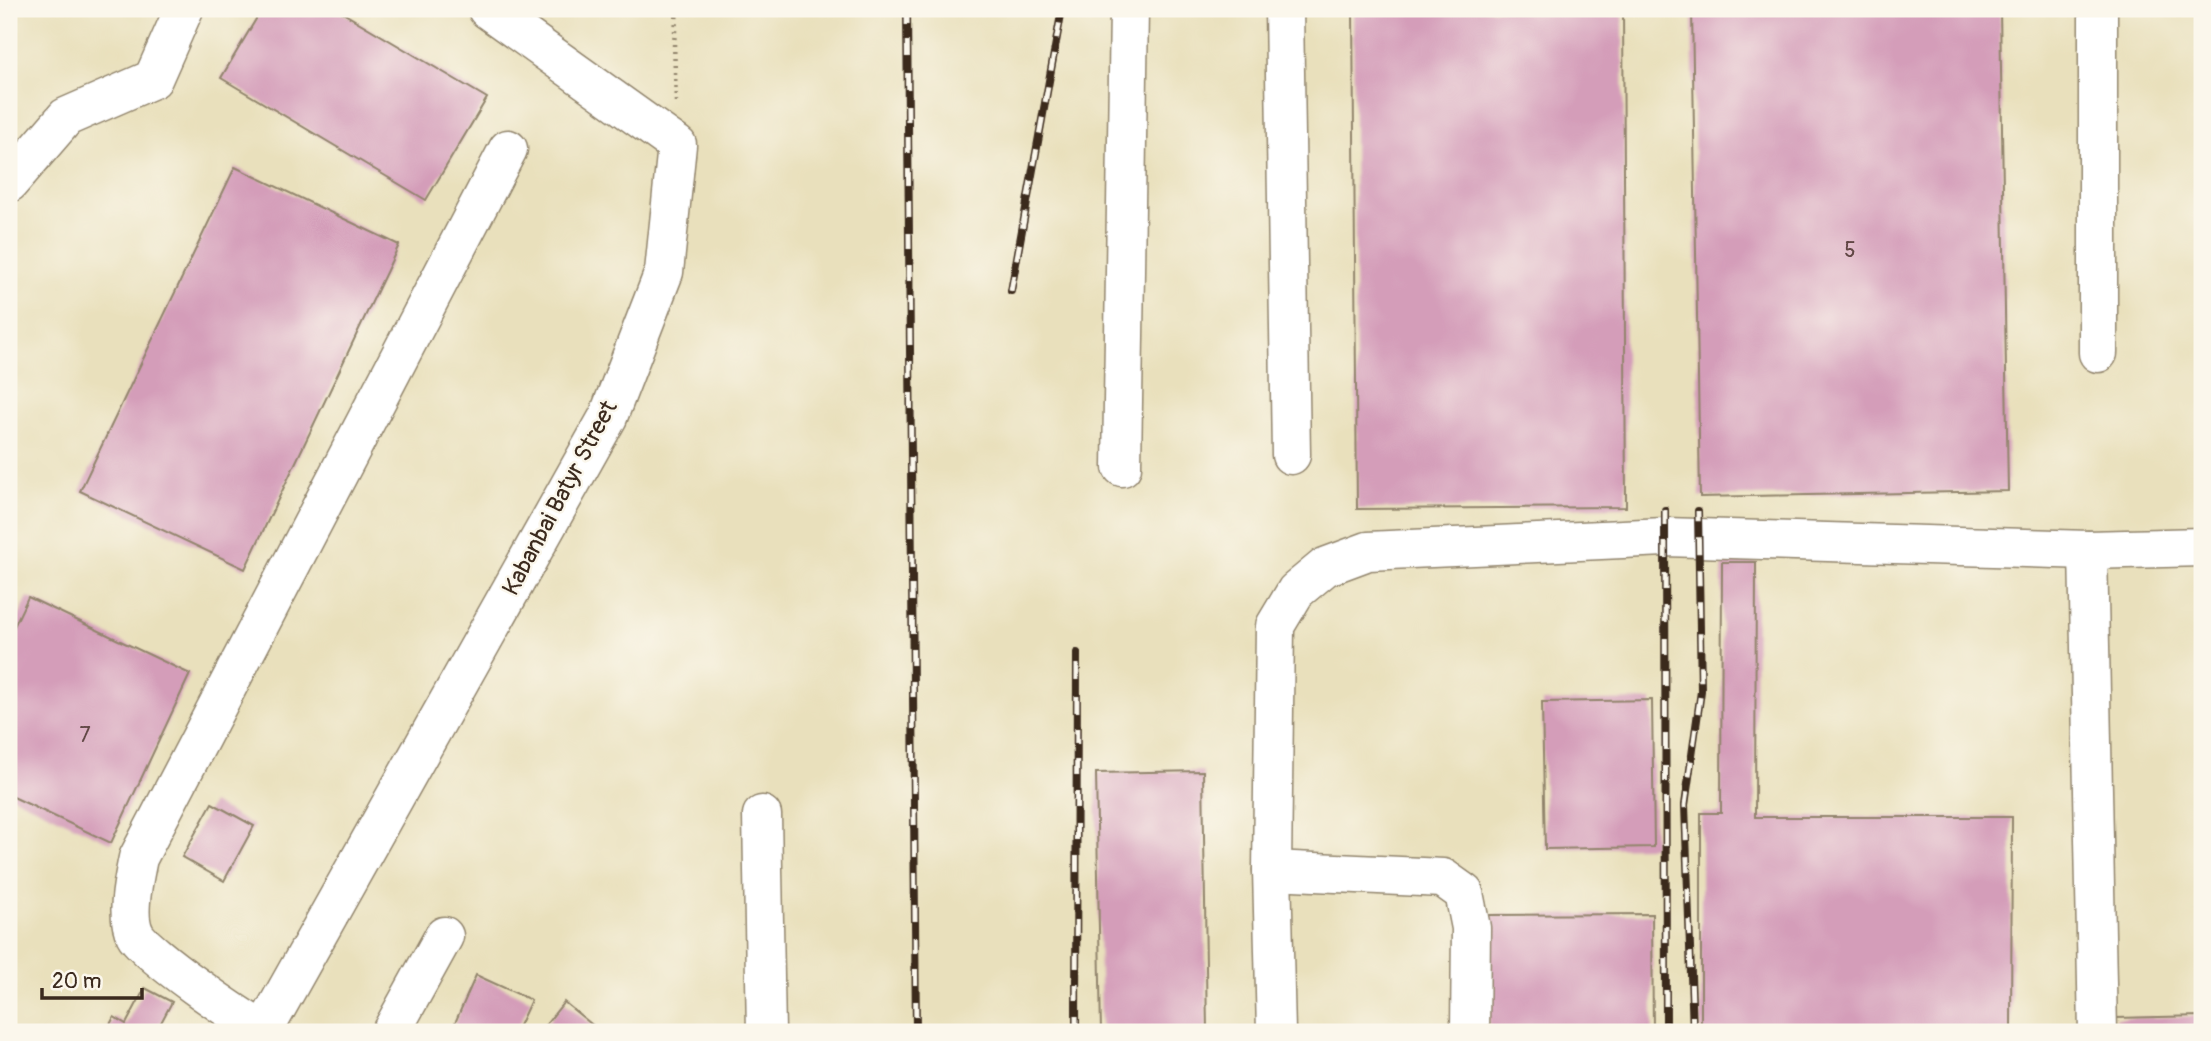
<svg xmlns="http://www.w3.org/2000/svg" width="2211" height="1041" font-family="Pangolin,sans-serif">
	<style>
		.building { fill: #d49db9 }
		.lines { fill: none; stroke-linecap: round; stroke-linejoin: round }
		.minor-casing { stroke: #92856d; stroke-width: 41 }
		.path { stroke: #92856d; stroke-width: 4.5; stroke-dasharray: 2 5; stroke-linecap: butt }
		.minor { stroke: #fff; stroke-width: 38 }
		.rail-casing { stroke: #3b2a1e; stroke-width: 8 }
		.rail { stroke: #fbf7ec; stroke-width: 5; stroke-dasharray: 16; stroke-linecap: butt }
		.labels { text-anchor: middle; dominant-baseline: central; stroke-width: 5; stroke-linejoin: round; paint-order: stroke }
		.number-label { font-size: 21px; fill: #614745 }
		.street-label { font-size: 24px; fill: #3b2a1e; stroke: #fbf7ec }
	</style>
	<rect width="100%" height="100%" fill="#fbf7ec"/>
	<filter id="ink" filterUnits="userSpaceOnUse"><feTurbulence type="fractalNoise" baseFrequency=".0143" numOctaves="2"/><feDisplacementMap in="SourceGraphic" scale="14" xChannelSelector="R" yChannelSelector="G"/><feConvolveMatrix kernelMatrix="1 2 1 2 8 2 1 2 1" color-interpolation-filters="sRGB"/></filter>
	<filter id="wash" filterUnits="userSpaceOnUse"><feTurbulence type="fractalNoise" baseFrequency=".00686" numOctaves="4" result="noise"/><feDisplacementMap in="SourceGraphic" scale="28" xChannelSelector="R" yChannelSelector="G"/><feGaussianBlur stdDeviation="1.57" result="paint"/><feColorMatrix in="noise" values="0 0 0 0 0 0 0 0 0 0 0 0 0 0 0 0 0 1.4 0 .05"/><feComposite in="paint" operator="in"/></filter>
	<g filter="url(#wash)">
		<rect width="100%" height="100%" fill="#e9e0bc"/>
		<g id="blocks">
			<g class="building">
				<path d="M262,9H336L487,98L426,200L221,78Z"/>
				<path d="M1353,9H1623L1626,507L1357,509Z"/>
				<path d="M1692,9H2000L2008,491L1700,497Z"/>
				<path d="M235,167L399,245L245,569L80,491Z"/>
				<path d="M1722,562H1756L1755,817H2012L2011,1032H1701V813H1721Z"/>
				<path d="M28,597L190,674L111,843L9,795V637Z"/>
				<path d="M1652,700L1654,847L1545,849L1542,702Z"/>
				<path d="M1203,771L1207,1032H1101L1096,773Z"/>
				<path d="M212,803L254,826L224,881L182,857Z"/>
				<path d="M1652,914L1653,1032H1489L1488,915Z"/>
				<path d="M476,975L531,1000L516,1032H451Z"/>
				<path d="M145,988L172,1002L156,1032H106L114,1017L126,1024Z"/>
				<path d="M564,1002L601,1032H540Z"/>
				<path d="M2202,1016V1032H2116V1018Z"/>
			</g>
		</g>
	</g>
	<g filter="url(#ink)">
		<use href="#blocks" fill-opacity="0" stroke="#92856d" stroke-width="2"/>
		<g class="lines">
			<defs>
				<g id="minor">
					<path d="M1284,9L1291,455"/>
					<path d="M9,183L66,117L153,79L184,9"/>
					<path d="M2098,353V9"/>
					<path d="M1122,467L1129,9"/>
					<path d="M2088,550L2098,1032"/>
					<path d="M762,815L766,1032"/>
					<path d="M1272,870L1443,878L1464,893L1471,928L1470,1032"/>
					<path d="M263,1032L608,417L664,272L677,145L487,9"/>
					<path d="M266,1032C244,1021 144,953 135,934C125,915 134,878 138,858L508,149"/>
					<path d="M391,1032L444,936"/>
					<path d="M1276,1032L1272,870L1275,626L1296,591L1325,567L1368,551L1665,537L2088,550L2202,547"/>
				</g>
			</defs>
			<use href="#minor" class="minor-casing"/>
			<path class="path" d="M676,102L674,43L677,9"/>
			<use href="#minor" class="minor"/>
			<defs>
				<g id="rail">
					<path d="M907,9L916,1032"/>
					<path d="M1011,291L1062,9"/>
					<path d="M1665,510L1666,1032"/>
					<path d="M1076,1032L1077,653"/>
					<path d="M1693,1032L1685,805L1701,691L1698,511"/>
				</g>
			</defs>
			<use href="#rail" class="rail-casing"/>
			<use href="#rail" class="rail"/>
		</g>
	</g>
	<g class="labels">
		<g class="number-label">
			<text x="1850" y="250">5</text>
			<text x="85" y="735">7</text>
		</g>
		<g class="street-label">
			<text transform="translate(560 498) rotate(-62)">Kabanbai Batyr Street</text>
		</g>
	</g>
	<rect width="2211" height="1041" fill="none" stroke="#fbf7ec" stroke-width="35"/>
	<path d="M42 988v10h100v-10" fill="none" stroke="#3b2a1e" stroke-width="3.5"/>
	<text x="52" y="988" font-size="21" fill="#3b2a1e" stroke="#fbf7ec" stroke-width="5" paint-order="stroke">20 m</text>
</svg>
